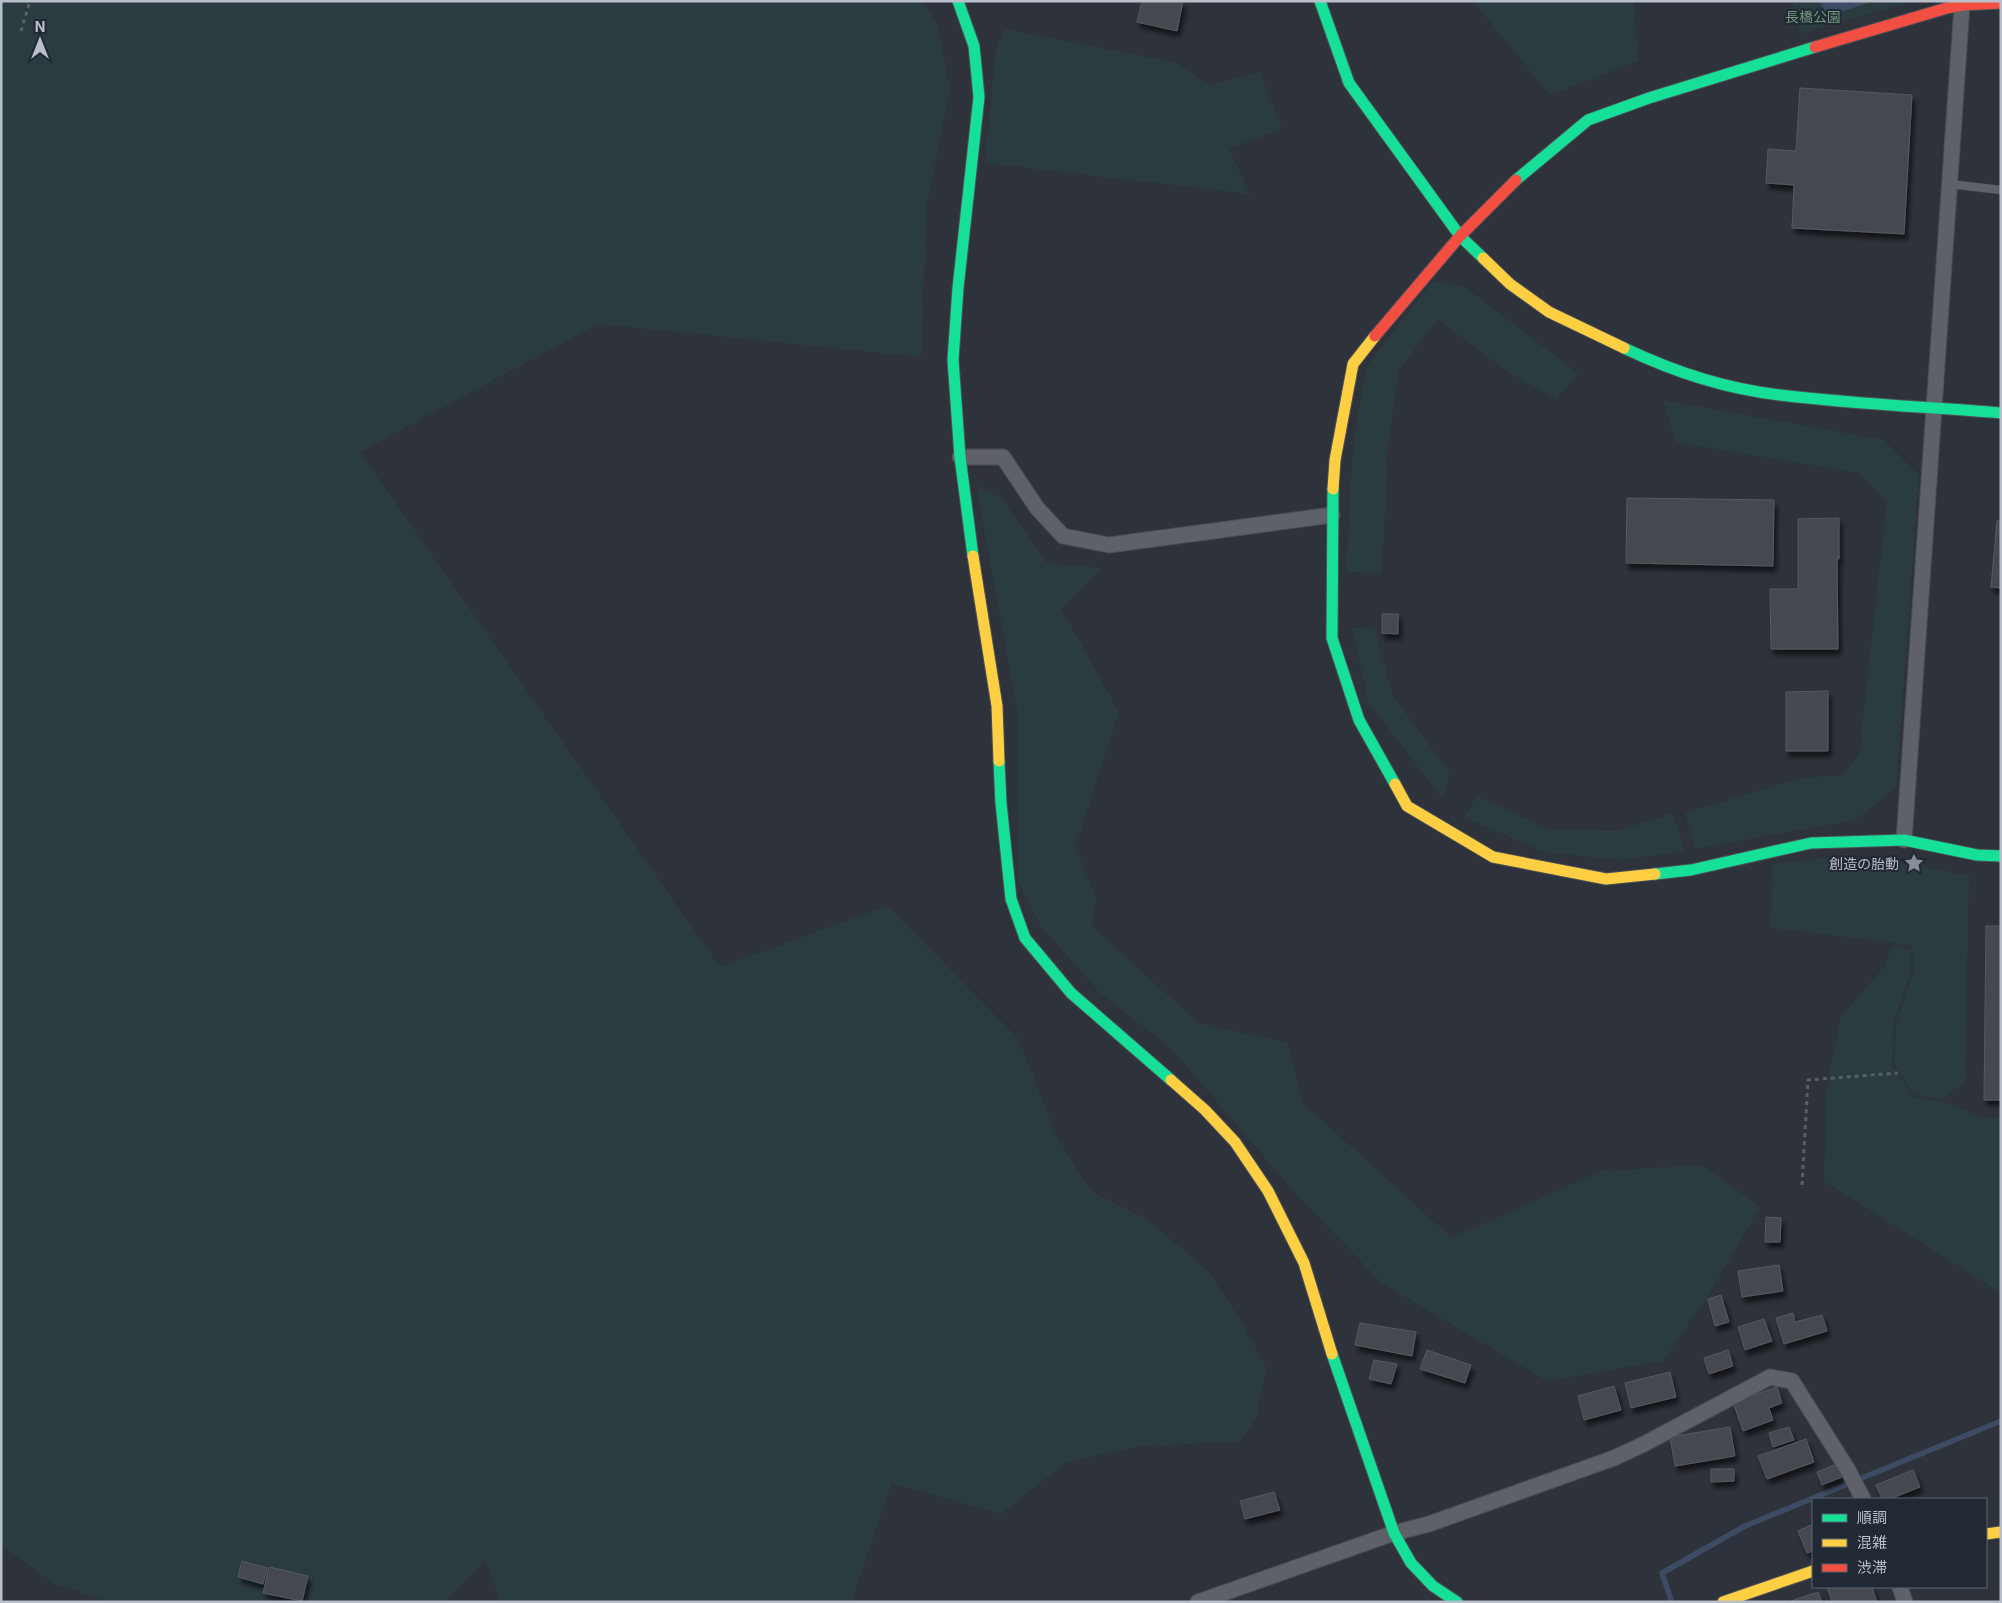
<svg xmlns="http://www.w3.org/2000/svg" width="2002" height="1603" font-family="Inter,'Noto Sans JP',sans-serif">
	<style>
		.green { fill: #2b3c40 }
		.water { fill: #3d4b64 }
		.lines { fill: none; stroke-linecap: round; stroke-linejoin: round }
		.stream { stroke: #3d4b64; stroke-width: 5.5 }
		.building { fill: #45484f; stroke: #565a61; filter: url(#shadow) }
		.lane-casing { stroke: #4a4d53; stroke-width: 9 }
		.street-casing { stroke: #4a4d53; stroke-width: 17 }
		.fast-casing { stroke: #4c4f57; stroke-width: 13 }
		.slow-casing { stroke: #4c4f57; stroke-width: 13 }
		.jam-casing { stroke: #4c4f57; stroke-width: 13 }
		.path { stroke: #5b6065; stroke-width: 3; stroke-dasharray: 4 4; stroke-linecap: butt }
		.lane { stroke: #5e6168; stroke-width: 8 }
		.street { stroke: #5e6168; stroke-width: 15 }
		.fast { stroke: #16e098; stroke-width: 11 }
		.slow { stroke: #ffcf43; stroke-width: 11 }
		.jam { stroke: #f24e42; stroke-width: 11 }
		.labels { text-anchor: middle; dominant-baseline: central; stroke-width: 4; stroke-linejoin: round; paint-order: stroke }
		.park-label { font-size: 14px; fill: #71997c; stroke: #212935 }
		.poi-label { font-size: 14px; fill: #b9bfca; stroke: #212935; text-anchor: end }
	</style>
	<defs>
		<filter id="shadow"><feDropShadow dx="3" dy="5.5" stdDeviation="2.5" flood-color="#0009"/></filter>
	</defs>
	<rect width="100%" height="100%" fill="#2e323a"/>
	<g class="green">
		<path d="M1,1H922L938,25L950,90L927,204L921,357L598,324L360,452L720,967L887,906L1018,1038L1058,1139L1092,1192L1148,1220L1210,1273L1242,1322L1266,1368L1256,1419L1240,1441L1134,1447L1065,1463L1001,1514L892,1483L851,1602H501L485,1560L443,1602H108L53,1583L1,1545Z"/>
		<path d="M1473,1H1634L1638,61L1550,95Z"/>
		<path d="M1792,1H1914L1800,34Z"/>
		<path d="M1005,29L1174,62L1211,85L1260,71L1282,129L1229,149L1250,194L985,163L996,47Z"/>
		<path d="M1433,281L1465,287L1579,374L1556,399L1505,370L1437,319L1398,372L1388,448L1382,573L1346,572L1353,447L1366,367Z"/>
		<path d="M1663,400L1884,440L1919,475L1896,788L1855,820L1695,849L1685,813L1805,777L1842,776L1859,754L1887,501L1860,473L1676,442Z"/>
		<path d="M976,485L1003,499L1047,563L1102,568L1061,608L1119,712L1075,848L1096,896L1092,926L1198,1023L1288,1043L1303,1103L1452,1238L1601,1171L1702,1165L1760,1207L1709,1294L1663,1361L1547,1381L1382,1283L1296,1194L1172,1049L1100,993L1040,925L1017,880V709Z"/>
		<path d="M1352,628H1374L1393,696L1450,773L1442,798L1369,703Z"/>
		<path d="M1477,796L1551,830L1616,831L1673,813L1685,851L1622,860L1543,852L1464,817Z"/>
		<path d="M1838,857L1879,860L1969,875L1965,1082L1942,1099L1914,1095L1895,1065L1896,1023L1914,971L1912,945L1771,928L1772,864Z"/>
		<path d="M1892,946L1911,949V970L1893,1024L1892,1066L1914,1098L1946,1102L1981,1117L2001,1119V1293L1824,1181L1826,1094L1840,1018L1885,966Z"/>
	</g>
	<path class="water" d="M1819,1H1874L1828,16Z"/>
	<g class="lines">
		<path class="stream" d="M1671,1600L1662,1573L1745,1526L2001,1421"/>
	</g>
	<g class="building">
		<path d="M1142,1H1183L1177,31L1137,22Z"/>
		<path d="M1800,88L1912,95L1904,234L1792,228L1794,185L1766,183L1768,149L1796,151Z"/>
		<path d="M1627,498L1774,500L1773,566L1626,563Z"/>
		<path d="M1839,518V559H1837L1838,649H1771L1770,589H1798V519Z"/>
		<path d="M1997,521H2001V588L1991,587Z"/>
		<path d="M1382,614H1398V634L1382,633Z"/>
		<path d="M1828,691V751H1786V692Z"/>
		<path d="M1986,926H2001V1100H1984Z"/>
		<path d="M1766,1217L1781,1218L1780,1242H1765Z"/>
		<path d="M1779,1265L1783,1291L1742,1297L1738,1271Z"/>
		<path d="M1721,1295L1729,1322L1715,1326L1708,1299Z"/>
		<path d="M1793,1313L1795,1322L1822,1315L1827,1331L1784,1344L1776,1318Z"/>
		<path d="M1764,1319L1772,1341L1745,1350L1738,1327Z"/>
		<path d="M1360,1323L1416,1332L1412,1356L1355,1345Z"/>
		<path d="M1427,1350L1471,1365L1465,1383L1420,1369Z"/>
		<path d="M1728,1350L1733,1366L1709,1374L1704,1358Z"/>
		<path d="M1374,1360L1397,1364L1391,1384L1369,1379Z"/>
		<path d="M1670,1372L1676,1397L1631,1408L1625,1383Z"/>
		<path d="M1614,1386L1621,1410L1584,1420L1578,1396Z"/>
		<path d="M1777,1387L1782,1403L1769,1408L1773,1420L1743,1431L1733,1402Z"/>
		<path d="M1730,1427L1735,1456L1675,1466L1670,1437Z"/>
		<path d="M1789,1427L1794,1440L1773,1447L1769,1433Z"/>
		<path d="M1806,1439L1814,1462L1767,1479L1758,1456Z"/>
		<path d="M1837,1464L1842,1477L1822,1485L1817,1472Z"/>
		<path d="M1711,1469H1734V1481L1711,1482Z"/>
		<path d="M1913,1470L1920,1487L1890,1499H1882L1876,1485Z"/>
		<path d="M1274,1492L1280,1510L1245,1519L1240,1501Z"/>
		<path d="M1813,1524V1551L1807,1553L1798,1531Z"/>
		<path d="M242,1561L267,1568L263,1584L238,1577Z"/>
		<path d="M269,1567L308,1576L302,1601L263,1593Z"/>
		<path d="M1827,1587H1872L1877,1602H1832Z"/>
		<path d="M1818,1592L1822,1602H1791V1601Z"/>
	</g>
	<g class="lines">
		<defs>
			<path id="lane" d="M1949,184L2001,190"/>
			<g id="street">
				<path d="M960,457H1003L1037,508L1063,536L1109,545L1332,515"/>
				<path d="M1904,840L1962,5"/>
				<path d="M1900,1587L1905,1602"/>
				<path d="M1198,1602L1394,1533L1429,1524L1614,1458L1644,1444L1770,1377L1792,1381L1848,1470L1863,1499"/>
			</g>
			<g id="fast">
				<path d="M958,1L974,46L979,97L958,288L953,360L960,457L973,556"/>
				<path d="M1320,1L1349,83L1460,236L1483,258"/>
				<path d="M1516,180L1588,120L1649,98L1815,47"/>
				<path d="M1624,348C1672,371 1727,389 1780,395C1853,404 1928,407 2001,413"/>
				<path d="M1333,489L1332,638L1359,720L1395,784"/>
				<path d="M999,761L1001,803L1011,899L1025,938L1071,993L1171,1080"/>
				<path d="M1655,874L1691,870L1811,843L1904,840L1977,855L2001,856"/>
				<path d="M1332,1354L1394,1533L1411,1563L1433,1586L1457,1602"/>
			</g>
			<g id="slow">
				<path d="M1483,258L1510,284L1549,312L1624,348"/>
				<path d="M1333,489L1335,460L1353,364L1375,336"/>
				<path d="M973,556L997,706L999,761"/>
				<path d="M1395,784L1407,806L1493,857L1606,879L1655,874"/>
				<path d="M1171,1080L1205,1110L1235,1142L1268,1191L1304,1263L1332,1354"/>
				<path d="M1986,1534L2001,1532"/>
				<path d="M1723,1602L1813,1571"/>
			</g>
			<g id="jam">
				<path d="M1815,47L1947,8L1962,5L2001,3"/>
				<path d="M1375,336L1460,236L1516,180"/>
			</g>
		</defs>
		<use href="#lane" class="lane-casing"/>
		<use href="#street" class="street-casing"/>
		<use href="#fast" class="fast-casing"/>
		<use href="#slow" class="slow-casing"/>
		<use href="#jam" class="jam-casing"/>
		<g class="path">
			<path d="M21,31L30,1"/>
			<path d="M1802,1185L1808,1080L1898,1073"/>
		</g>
		<use href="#lane" class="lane"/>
		<use href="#street" class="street"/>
		<use href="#fast" class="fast"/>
		<use href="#slow" class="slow"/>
		<use href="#jam" class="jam"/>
	</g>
	<defs>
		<symbol id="sight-bare" viewBox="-9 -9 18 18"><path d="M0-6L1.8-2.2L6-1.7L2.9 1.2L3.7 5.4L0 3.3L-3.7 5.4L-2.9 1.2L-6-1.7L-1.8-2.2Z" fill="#888e98" stroke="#212935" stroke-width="2.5" paint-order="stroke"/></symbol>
	</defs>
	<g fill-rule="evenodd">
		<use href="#sight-bare" x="1900" y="849" width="28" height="28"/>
	</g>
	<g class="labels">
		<g class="park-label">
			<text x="1813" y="16">長橋公園</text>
		</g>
		<g class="poi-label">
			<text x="1899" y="863">創造の胎動</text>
		</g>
	</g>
	<rect width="2002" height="1603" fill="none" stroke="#b9bfca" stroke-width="5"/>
	<rect x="1812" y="1498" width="175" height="90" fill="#212935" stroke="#5e6571"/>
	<rect x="1822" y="1514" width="25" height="8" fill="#16e098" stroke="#5e6571"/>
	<text x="1857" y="1523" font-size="15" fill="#b9bfca">順調</text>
	<rect x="1822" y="1539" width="25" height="8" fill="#ffcf43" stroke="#5e6571"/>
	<text x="1857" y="1548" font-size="15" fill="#b9bfca">混雑</text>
	<rect x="1822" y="1564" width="25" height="8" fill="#f24e42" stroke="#5e6571"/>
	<text x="1857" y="1573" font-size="15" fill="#b9bfca">渋滞</text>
	<g transform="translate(40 40)" stroke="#212935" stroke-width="4" paint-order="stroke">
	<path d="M0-4L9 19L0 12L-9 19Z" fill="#b9bfca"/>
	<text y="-8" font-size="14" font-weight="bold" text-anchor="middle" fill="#b9bfca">N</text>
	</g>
</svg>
